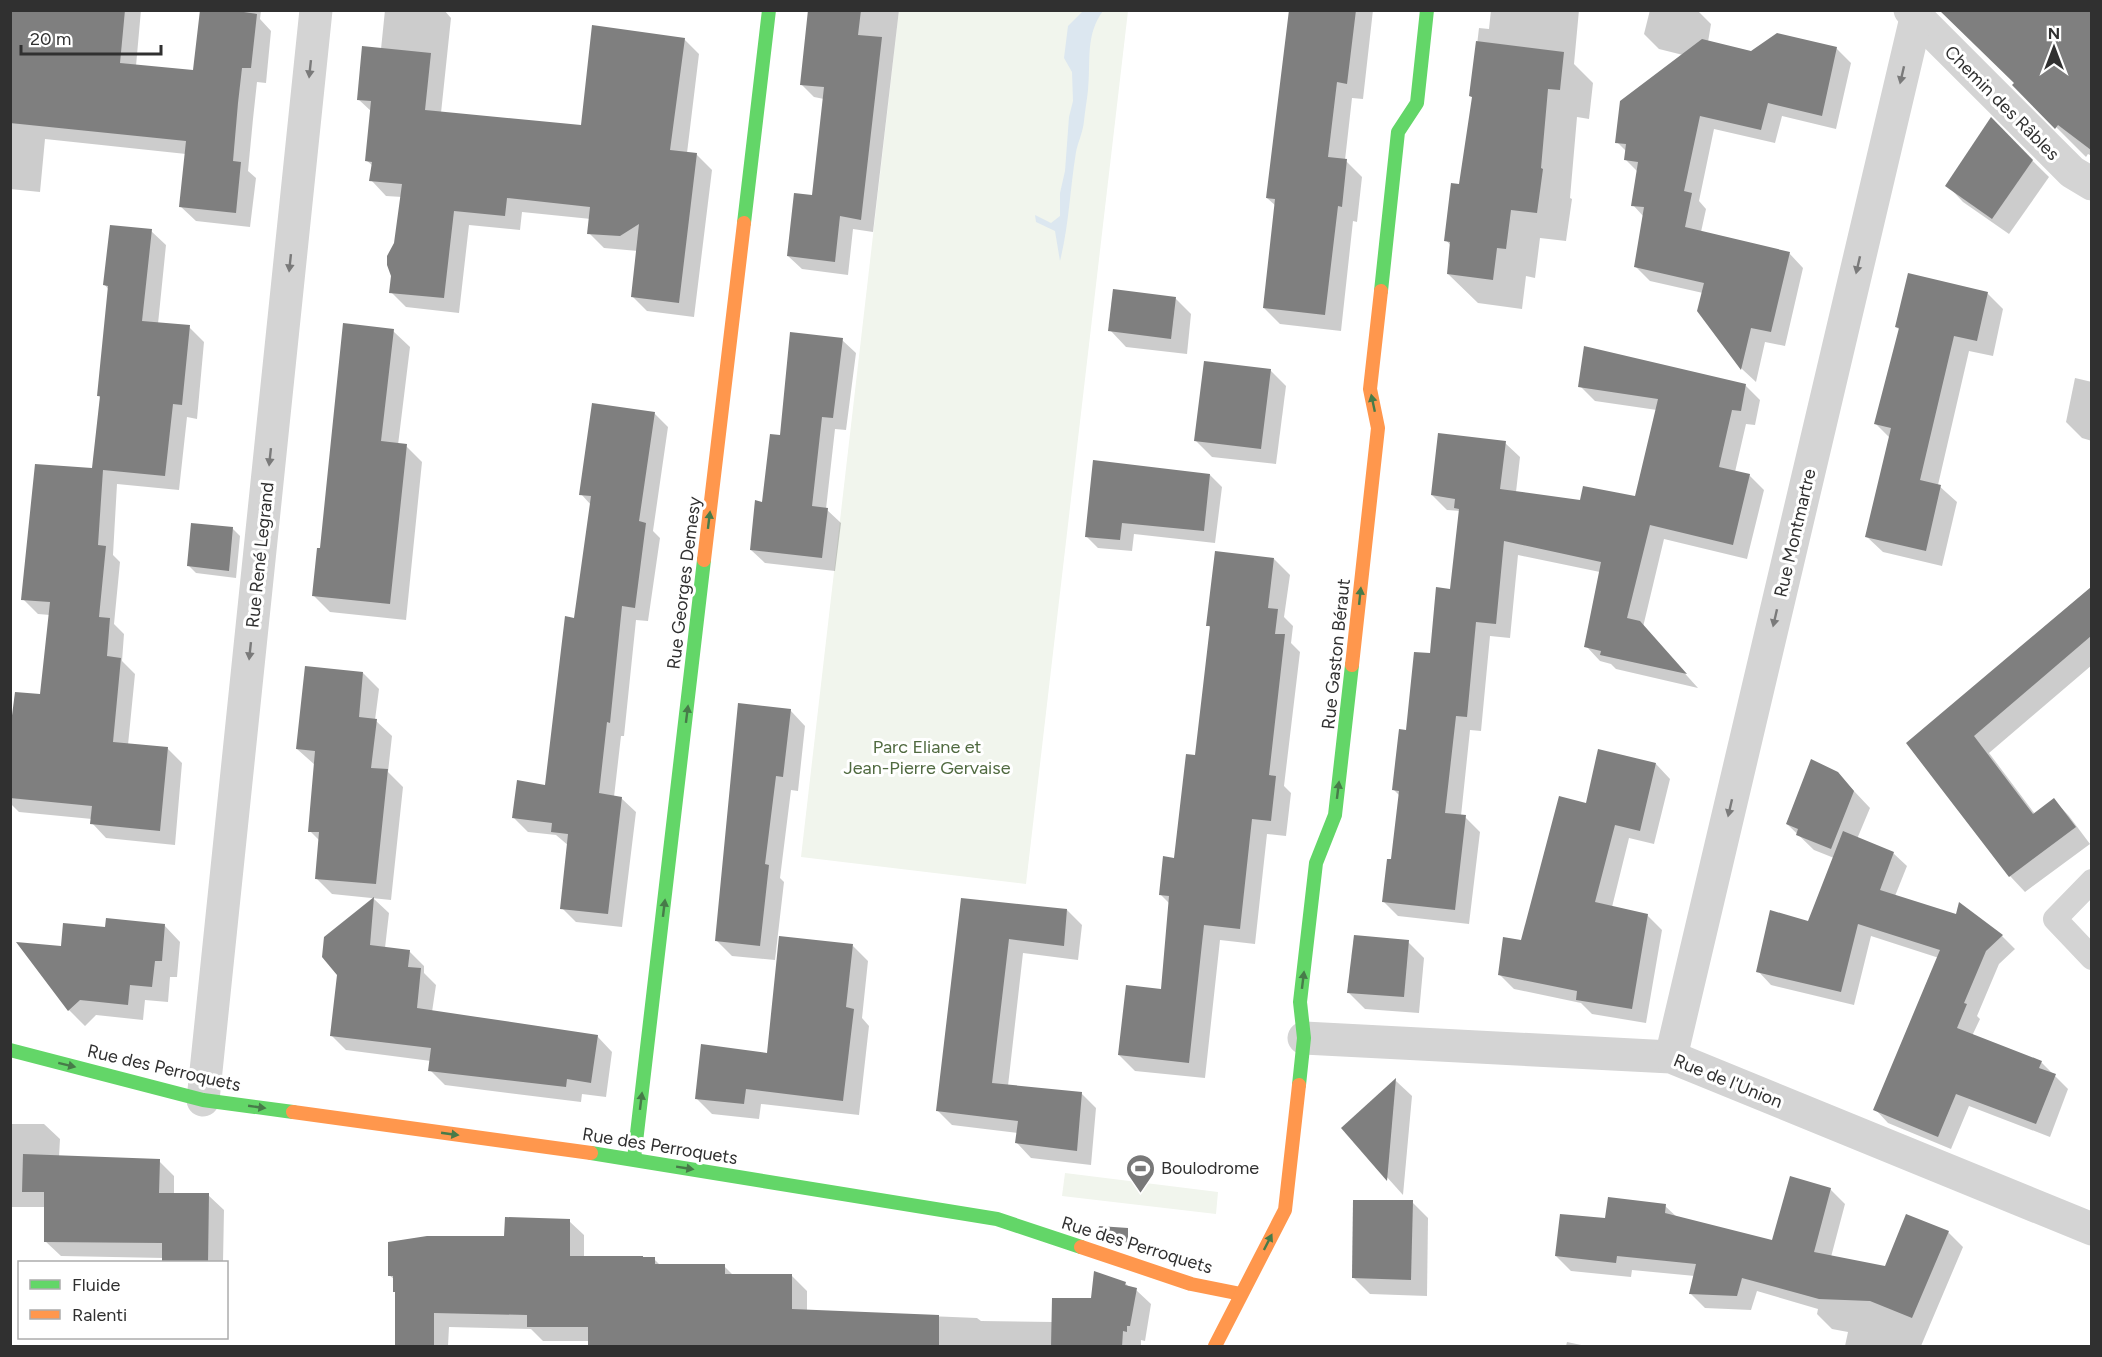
<svg xmlns="http://www.w3.org/2000/svg" width="2102" height="1357" font-family="Figtree,sans-serif">
	<style>
		.green { fill: #f1f5ed }
		.water { fill: #dce7f0 }
		.shadow { fill: #0003 }
		.building { fill: #7f7f7f }
		.lines { fill: none; stroke-linecap: round; stroke-linejoin: round }
		.lane { stroke: #d4d4d4; stroke-width: 24 }
		.street { stroke: #d4d4d4; stroke-width: 33 }
		.fast { stroke: #63d668; stroke-width: 14 }
		.slow { stroke: #ff974d; stroke-width: 14 }
		.oneway { fill: #7a7a7a }
		.oneway2 { fill: #477b49 }
		.labels { text-anchor: middle; dominant-baseline: central; stroke-width: 6; stroke-linejoin: round; paint-order: stroke }
		.street-label { font-size: 18px; fill: #303030; stroke: #fff }
		.park-label { font-size: 18px; fill: #506a40; stroke: #fff }
		.poi-label { font-size: 18px; fill: #303030; stroke: #fff; text-anchor: start }
	</style>
	<rect width="100%" height="100%" fill="#fff"/>
	<g class="green">
		<path d="M899,11H1128L1026,884L801,857Z"/>
		<path d="M1065,1173L1218,1192L1216,1214L1062,1196Z"/>
	</g>
	<path class="water" d="M1083,11H1103C1085,35 1091,61 1088,90C1087,100 1085,110 1084,121C1083,132 1078,142 1076,152C1070,189 1069,225 1060,261L1055,231L1036,222L1035,215L1051,223L1060,216V193L1065,171L1069,117L1073,101L1072,72L1064,58L1068,26Z"/>
	<g class="shadow">
		<path d="M10,10H141L136,66L195,72L201,10H261L260,19L271,31L266,83L257,82L253,119L248,171L256,178L250,227L196,221L180,206L186,154L45,139L40,192L10,189Z"/>
		<path d="M385,10H444L451,18L441,113L583,127L684,39L699,54L687,153L696,154L712,170L694,317L647,311L632,296L638,251L604,248L589,233L591,219L522,212L520,230L469,225L459,313L406,307L391,292L402,197L386,196L371,180L373,166L366,160L372,112L358,99L381,49Z"/>
		<path d="M813,10H899L873,232L853,229L848,275L802,269L788,256L813,196L824,99L814,97L801,84Z"/>
		<path d="M1298,10H1373L1363,99L1352,98L1345,160L1362,177L1357,222L1353,221L1341,331L1280,324L1264,308L1276,206L1267,198Z"/>
		<path d="M1491,10H1579L1574,64L1593,83L1589,119L1577,117L1570,198L1572,199L1566,241L1540,238L1535,278L1526,276L1522,309L1478,303L1448,274L1451,246L1446,240L1460,186L1473,98L1471,96L1479,28L1489,29Z"/>
		<path d="M1650,10H1697L1711,24L1708,42L1752,52L1836,48L1851,63L1836,129L1782,116L1775,143L1714,129L1699,201L1706,209L1701,232L1789,253L1803,268L1785,346L1765,342L1756,382L1742,369L1699,310L1703,293L1650,281L1636,267L1644,217L1633,205L1638,172L1626,160L1627,152L1617,142L1683,55L1659,49L1644,34Z"/>
		<path d="M1941,10H2092V156L2088,154L2086,157L2014,85L2015,83Z"/>
		<path d="M1991,120L2049,177L2009,234L1963,202L1947,185Z"/>
		<path d="M151,231L166,245L158,324L189,327L204,342L197,419L187,417L179,490L117,484L113,555L120,562L114,624L124,634L122,661L135,674L128,745L167,748L182,763L175,845L106,838L92,823V819L19,812L10,803V745L41,696L50,615L38,614L23,599L94,470L101,398L98,396L109,290L105,285Z"/>
		<path d="M1987,293L2003,309L1993,356L1969,351L1938,485L1957,502L1942,566L1883,552L1867,537L1890,438L1876,424L1900,330L1896,327Z"/>
		<path d="M1175,298L1191,314L1187,354L1126,347L1110,330Z"/>
		<path d="M393,331L410,347L398,445L406,446L422,462L406,620L330,612L314,596L321,550Z"/>
		<path d="M842,340L856,353L846,430L835,429L826,509L841,523L835,571L765,563L751,550L782,437Z"/>
		<path d="M1270,370L1286,386L1276,464L1212,457L1196,441Z"/>
		<path d="M2075,378L2092,382V441L2082,438L2066,422Z"/>
		<path d="M1745,385L1760,400L1755,425L1746,424L1735,472L1749,475L1764,490L1747,559L1664,539L1643,627L1698,688L1616,669L1611,664L1600,661L1586,646L1600,572L1518,555L1510,638L1490,636L1481,731L1470,730L1461,816L1465,817L1480,832L1469,924L1398,916L1383,901L1392,860L1400,796L1394,790L1407,731L1452,590L1460,511L1447,510L1432,495L1505,443L1520,457L1516,492L1582,502L1636,498L1657,410L1595,401L1580,386Z"/>
		<path d="M654,413L668,427L653,531L660,538L648,621L636,620L624,736H621L614,797L621,798L636,812L622,927L576,922L562,908L569,846L556,835L528,832L514,818L546,787L575,619L591,505L581,494Z"/>
		<path d="M1210,475L1222,487L1215,543L1134,534L1132,551L1098,548L1086,536Z"/>
		<path d="M232,528L240,536L236,578L196,573L189,566Z"/>
		<path d="M1274,559L1290,575L1284,617L1293,626L1291,643L1300,652L1284,786L1291,793L1286,836L1267,834L1255,944L1220,940L1205,1078L1135,1071L1119,1055L1162,991L1170,904L1160,894L1175,859L1197,757L1211,629L1208,625Z"/>
		<path d="M2092,589V665L1989,753L2035,814L2054,800L2069,816L2090,844L2025,892L2010,876L1908,743Z"/>
		<path d="M363,673L379,689L375,720L392,736L388,772L403,787L391,900L332,894L316,878L320,841L310,831L315,765L297,749Z"/>
		<path d="M790,710L805,726L798,791L791,790L780,878L784,882L775,960L732,956L717,941Z"/>
		<path d="M1656,764L1670,779L1654,844L1629,838L1612,907L1647,915L1662,930L1646,1023L1592,1014L1581,1003L1514,989L1500,975L1522,942L1587,804Z"/>
		<path d="M1837,773L1870,808L1857,839L1893,853L1907,866L1895,896L2002,936L2015,949L1999,964L1977,1016L1980,1019L1972,1036L2041,1062L2068,1089L2050,1137L1969,1106L1951,1149L1888,1123L1875,1109L1939,958L1871,936L1854,1005L1771,985L1758,971L1809,923L1834,858L1814,850L1787,824Z"/>
		<path d="M374,899L389,913L385,948L409,951L424,966V973L436,985L432,1012L597,1036L612,1052L606,1097L582,1094L581,1102L445,1085L430,1070L431,1061L346,1050L331,1035L338,975L326,938Z"/>
		<path d="M963,899L1067,910L1082,925L1078,960L1023,953L1008,1086L1081,1093L1096,1108L1091,1165L1031,1158L1017,1143L1018,1133L952,1125L937,1110Z"/>
		<path d="M164,925L180,942L177,977H170L168,1002L145,1000L143,1020L96,1015L85,1026L69,1010L62,947L106,929Z"/>
		<path d="M1408,942L1424,958L1419,1013L1365,1009L1349,993Z"/>
		<path d="M853,946L868,961L862,1018L869,1026L859,1115L761,1104L759,1119L712,1114L696,1098L768,1054Z"/>
		<path d="M1396,1081L1412,1096L1403,1195L1343,1128Z"/>
		<path d="M10,1124H44L60,1139L59,1157L159,1161L174,1176V1194L208,1195L224,1210L223,1262H164V1258L61,1256L45,1241L46,1207H10Z"/>
		<path d="M1830,1189L1845,1204L1831,1257L1886,1268L1948,1232L1963,1247L1921,1346H1845L1848,1332L1832,1329L1817,1314L1818,1309L1757,1291L1751,1310L1705,1308L1690,1293L1695,1276L1632,1270L1631,1277L1571,1271L1556,1256L1606,1220L1665,1206L1678,1218L1773,1241Z"/>
		<path d="M1412,1202L1428,1218L1427,1296L1370,1294L1353,1277Z"/>
		<path d="M569,1221L584,1235V1257L654,1259L661,1266H724L734,1276H792L807,1291V1311L977,1318L981,1321L1053,1322L1092,1299L1125,1283L1129,1287L1136,1290L1151,1304L1145,1341L1141,1340V1346L1137,1345V1346H589V1341H543L531,1329L449,1327L448,1346H395V1280L389,1275L506,1238Z"/>
		<path d="M1567,1342L1586,1346H1566Z"/>
	</g>
	<g class="building">
		<path d="M10,10H125L120,63L193,70L200,10H230L257,14L251,68H242L238,103L233,161L241,162L236,213L179,207L186,141L10,123Z"/>
		<path d="M808,10H861L858,35L882,37L861,220L840,216L835,262L787,256L794,193L812,195L824,87L800,85Z"/>
		<path d="M1289,10H1356L1347,84L1337,82L1328,157L1347,159L1342,207L1338,206L1325,315L1263,308L1275,199L1266,198Z"/>
		<path d="M1939,10H2091V150L2058,125L2055,129L2012,85L2014,83Z"/>
		<path d="M592,25L685,38L670,150L697,153L679,303L631,297L639,224L620,236L587,234L590,207L507,198L505,216L454,211L444,298L389,293L391,276L387,265V256L394,243L402,184L369,181L372,162L365,161L371,101L357,100L362,46L431,53L425,110L581,125Z"/>
		<path d="M1777,33L1837,47L1822,116L1768,103L1761,130L1700,116L1684,191L1692,193L1685,227L1790,252L1771,332L1751,328L1741,370L1697,311L1704,283L1634,267L1644,207L1631,206L1638,162L1624,160L1626,144L1615,143L1620,101L1702,39L1751,51Z"/>
		<path d="M1476,41L1564,52L1560,90L1548,89L1541,168L1543,169L1537,213L1511,210L1506,249L1497,248L1493,280L1447,274L1450,242L1444,241L1451,183L1459,184L1472,97L1469,96Z"/>
		<path d="M1991,117L2033,160L1992,219L1945,186Z"/>
		<path d="M110,225L152,229L142,321L190,325L182,405L173,404L165,476L103,470L98,545L106,546L99,617L110,618L107,656L121,658L113,742L168,747L160,831L90,824L92,806L10,798V731L15,692L40,694L50,602L21,600L35,464L92,468L100,396H97L108,286L103,285Z"/>
		<path d="M1908,273L1988,292L1977,341L1954,336L1920,480L1941,485L1926,551L1865,537L1891,428L1874,424L1899,328L1895,327Z"/>
		<path d="M1113,289L1176,297L1171,339L1108,331Z"/>
		<path d="M343,323L394,329L381,441L407,444L390,604L312,596L317,548H320Z"/>
		<path d="M790,332L843,338L833,418L822,417L812,506L828,508L822,558L750,550L755,500L762,502L770,434L780,435Z"/>
		<path d="M1584,346L1746,384L1741,411L1732,410L1719,467L1750,474L1733,545L1650,525L1627,618L1640,621L1687,674L1600,655L1601,651L1584,647L1601,562L1504,541L1496,624L1476,622L1467,717L1456,716L1445,813L1466,815L1455,910L1382,902L1387,859H1391L1399,791L1392,790L1399,729L1406,730L1414,652L1430,653L1436,587L1450,589L1459,509L1454,508L1455,499L1431,495L1438,433L1506,441L1500,489L1580,500L1583,486L1635,496L1658,399L1578,387Z"/>
		<path d="M1204,361L1271,369L1261,449L1194,441Z"/>
		<path d="M592,403L655,412L639,521L646,523L635,608L622,606L610,723L607,722L599,793L622,797L608,914L560,909L568,834L551,832L552,823L512,818L517,780L545,785L565,616L574,618L591,496L579,495Z"/>
		<path d="M1093,460L1210,474L1204,531L1122,523L1120,540L1085,537Z"/>
		<path d="M191,523L233,527L229,571L187,566Z"/>
		<path d="M1215,551L1274,558L1268,608L1278,609L1275,634H1285L1269,775L1276,776L1271,821L1252,819L1240,929L1204,925L1189,1063L1118,1055L1126,985L1161,989L1169,896L1159,895L1163,856L1174,858L1186,754L1195,755L1210,626H1206Z"/>
		<path d="M2091,587V636L1974,736L2033,814L2054,798L2076,827L2009,877L1906,743Z"/>
		<path d="M305,666L363,672L359,717L377,719L371,768L388,769L376,884L315,879L319,832H308L315,751L296,749Z"/>
		<path d="M738,703L791,709L783,777L776,776L765,864L769,865L760,946L715,941Z"/>
		<path d="M1598,749L1656,763L1640,831L1615,825L1595,902L1648,914L1632,1009L1576,1000L1577,991L1498,975L1503,937L1521,940L1559,796L1586,803Z"/>
		<path d="M1811,759L1838,772L1854,791L1831,849L1796,835L1798,829L1786,824Z"/>
		<path d="M1843,831L1894,852L1880,890L1956,914L1959,902L2003,935L1986,951L1964,1003L1967,1004L1957,1028L2042,1061L2039,1068L2056,1074L2036,1124L1956,1094L1938,1137L1873,1110L1940,950L1858,924L1841,992L1756,972L1770,910L1808,921Z"/>
		<path d="M374,897L370,945L410,950L408,967L421,968L417,1008L598,1035L591,1083L567,1079L566,1087L428,1071L431,1048L330,1036L337,975L322,957L324,937Z"/>
		<path d="M961,898L1067,909L1064,946L1009,939L992,1083L1082,1092L1077,1151L1015,1143L1018,1121L936,1111Z"/>
		<path d="M106,918L165,924L162,961H155L152,987L130,985L128,1005L80,1000L68,1011L16,942L61,946L63,923L105,927Z"/>
		<path d="M1354,935L1409,940L1404,997L1347,993Z"/>
		<path d="M779,936L853,944L846,1007L854,1009L843,1101L746,1089L744,1104L695,1099L701,1044L767,1053Z"/>
		<path d="M1396,1078L1387,1181L1341,1128Z"/>
		<path d="M23,1154L160,1159L159,1193H209L208,1263H162V1243L44,1242V1192H22Z"/>
		<path d="M1790,1176L1831,1188L1814,1252L1885,1266L1906,1214L1949,1231L1912,1318L1870,1301L1819,1299L1742,1278L1737,1296L1689,1294L1696,1264L1617,1256L1616,1263L1555,1256L1560,1214L1605,1218L1608,1197L1666,1204L1665,1213L1772,1240Z"/>
		<path d="M1353,1200H1413L1411,1280L1352,1278Z"/>
		<path d="M505,1217L570,1219V1256H643V1257H655V1264H725V1274H792V1309L939,1315V1347H588V1327H527V1315L434,1313V1347H395V1292H393V1276H388V1242L427,1236H504Z"/>
		<path d="M1099,1226L1128,1228V1243L1098,1233Z"/>
		<path d="M1094,1271L1126,1282L1125,1285L1137,1288L1130,1326H1127V1332L1123,1331L1122,1347H1051L1052,1298H1091Z"/>
	</g>
	<g class="lines">
		<path class="lane" d="M2092,881L2055,919L2092,958"/>
		<g class="street">
			<path d="M1910,10L2072,172L2092,184"/>
			<path d="M1304,1038L1671,1057L2092,1229"/>
			<path d="M1671,1057L1916,18"/>
			<path d="M203,1100L316,10"/>
		</g>
		<g class="fast">
			<path d="M744,223L769,10"/>
			<path d="M1381,291L1398,132L1417,103L1427,10"/>
			<path d="M10,1050L203,1100L293,1112"/>
			<path d="M1299,1085L1304,1038L1300,1002L1316,863L1335,815L1352,665"/>
			<path d="M591,1153L997,1219L1081,1247"/>
			<path d="M634,1159L704,560"/>
		</g>
		<g class="slow">
			<path d="M704,560L744,223"/>
			<path d="M1352,665L1378,428L1370,389L1381,291"/>
			<path d="M293,1112L591,1153"/>
			<path d="M1081,1247L1191,1284L1241,1294"/>
			<path d="M1215,1346L1285,1210L1299,1085"/>
		</g>
	</g>
	<defs><path id="oneway-solid" d="M-6-.8H1V-3.2L6.5 0L1 3.2V.8H-6Z" transform="scale(1.5)"/></defs>
	<g class="oneway">
		<use href="#oneway-solid" transform="translate(310 69) rotate(96)"/>
		<use href="#oneway-solid" transform="translate(1902 75) rotate(103)"/>
		<use href="#oneway-solid" transform="translate(290 263) rotate(96)"/>
		<use href="#oneway-solid" transform="translate(1858 265) rotate(103)"/>
		<use href="#oneway-solid" transform="translate(270 457) rotate(96)"/>
		<use href="#oneway-solid" transform="translate(1775 618) rotate(103)"/>
		<use href="#oneway-solid" transform="translate(250 651) rotate(96)"/>
		<use href="#oneway-solid" transform="translate(1730 808) rotate(103)"/>
	</g>
	<g class="oneway2">
		<use href="#oneway-solid" transform="translate(1373 403) rotate(-102)"/>
		<use href="#oneway-solid" transform="translate(709 520) rotate(-83)"/>
		<use href="#oneway-solid" transform="translate(1360 596) rotate(-84)"/>
		<use href="#oneway-solid" transform="translate(687 714) rotate(-83)"/>
		<use href="#oneway-solid" transform="translate(1338 790) rotate(-83)"/>
		<use href="#oneway-solid" transform="translate(664 908) rotate(-83)"/>
		<use href="#oneway-solid" transform="translate(1303 980) rotate(-83)"/>
		<use href="#oneway-solid" transform="translate(67 1065) rotate(14)"/>
		<use href="#oneway-solid" transform="translate(641 1101) rotate(-83)"/>
		<use href="#oneway-solid" transform="translate(257 1107) rotate(8)"/>
		<use href="#oneway-solid" transform="translate(450 1134) rotate(8)"/>
		<use href="#oneway-solid" transform="translate(685 1168) rotate(9)"/>
		<use href="#oneway-solid" transform="translate(1268 1242) rotate(-63)"/>
	</g>
	<defs>
		<symbol id="stadium-pin" viewBox="-11 -11 22 30"><path d="M0 17L-7.5 6A9.5 9.5 0 1 1 7.5 6Z" fill="#787878" stroke="#fff"/><path d="M0-5a6.5 5 0 1 0 0 10a6.5 5 0 1 0 0-10ZM-3.5-1.8h7v3.6h-7Z" fill="#fff"/></symbol>
	</defs>
	<g fill-rule="evenodd">
		<use href="#stadium-pin" x="1124" y="1152" width="33" height="45"/>
	</g>
	<g class="labels">
		<g class="street-label">
			<text transform="translate(2002 103) rotate(45)">Chemin des Râbles</text>
			<text transform="translate(1795 533) rotate(-77)">Rue Montmartre</text>
			<text transform="translate(260 555) rotate(-84)">Rue René Legrand</text>
			<text transform="translate(684 583) rotate(-83)">Rue Georges Demesy</text>
			<text transform="translate(1336 654) rotate(-84)">Rue Gaston Béraut</text>
			<text transform="translate(164 1068) rotate(13)">Rue des Perroquets</text>
			<text transform="translate(1728 1081) rotate(22)">Rue de l'Union</text>
			<text transform="translate(660 1146) rotate(9)">Rue des Perroquets</text>
			<text transform="translate(1137 1245) rotate(17)">Rue des Perroquets</text>
		</g>
		<g class="park-label">
			<text x="927" y="747">Parc Eliane et<tspan x="927" dy="21">Jean-Pierre Gervaise</tspan></text>
		</g>
		<g class="poi-label">
			<text x="1161" y="1168">Boulodrome</text>
		</g>
	</g>
	<rect width="2102" height="1357" fill="none" stroke="#303030" stroke-width="24"/>
	<rect x="18" y="1261" width="210" height="78" fill="#ffffff" stroke="#acacac" stroke-width="1.5"/>
	<rect x="30" y="1280" width="30" height="9" fill="#63d668" stroke="#acacac" stroke-width="1.5"/>
	<text x="72" y="1291" font-size="18" fill="#303030">Fluide</text>
	<rect x="30" y="1310" width="30" height="9" fill="#ff974d" stroke="#acacac" stroke-width="1.5"/>
	<text x="72" y="1321" font-size="18" fill="#303030">Ralenti</text>
	<g transform="translate(2054 48)" stroke="#ffffff" stroke-width="4.5" paint-order="stroke">
	<path d="M0-4.5L10 22L0 15L-10 22Z" fill="#303030"/>
	<text y="-9" font-size="16" font-weight="bold" text-anchor="middle" fill="#303030">N</text>
	</g>
	<path d="M21 45v9h140v-9" fill="none" stroke="#303030" stroke-width="3"/>
	<text x="30" y="45" font-size="18" fill="#303030" stroke="#ffffff" stroke-width="4.5" paint-order="stroke">20 m</text>
</svg>
